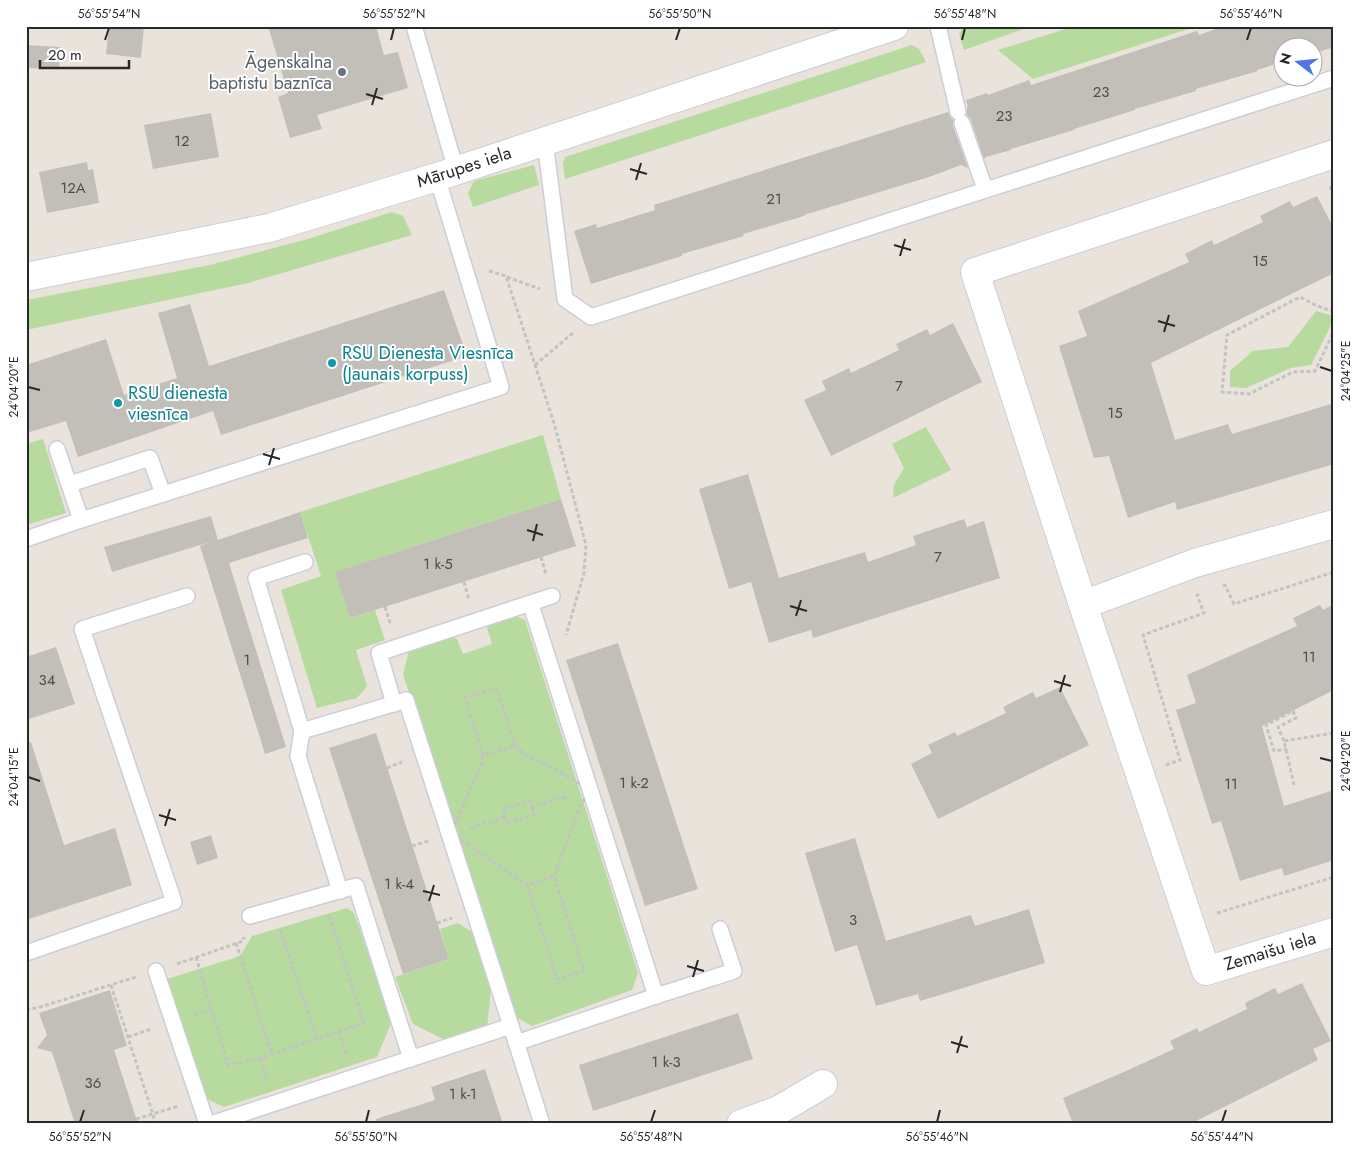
<svg xmlns="http://www.w3.org/2000/svg" width="1360" height="1150" font-family="Jost,sans-serif">
	<style>
		.green { fill: #b7da9f }
		.building { fill: #c2beb8 }
		.lines { fill: none; stroke-linecap: round; stroke-linejoin: round }
		.lane-casing { stroke: #cbced9; stroke-width: 18 }
		.street-casing { stroke: #cbced9; stroke-width: 30 }
		.secondary-casing { stroke: #cbced9; stroke-width: 30 }
		.path { stroke: #c3c3c3; stroke-width: 3; stroke-dasharray: 4 2.5; stroke-linecap: butt }
		.lane { stroke: #fff; stroke-width: 15 }
		.street { stroke: #fff; stroke-width: 28 }
		.secondary { stroke: #fff; stroke-width: 28 }
		.ticks { fill: none; stroke: #292929; stroke-width: 2 }
		.worship-dot { fill: #6b7280; stroke: #fff; stroke-width: 2 }
		.culture-dot { fill: #0f9aa8; stroke: #fff; stroke-width: 2 }
		.labels { text-anchor: middle; dominant-baseline: central; stroke-width: 4; stroke-linejoin: round; paint-order: stroke }
		.number-label { font-size: 15px; fill: #4f4e4d }
		.worship-label { font-size: 18px; fill: #5b616d; stroke: #fff; text-anchor: end }
		.street-label { font-size: 18px; fill: #292929; stroke: #fff }
		.culture-label { font-size: 18px; fill: #0d838f; stroke: #fff; text-anchor: start }
		.neatline { fill: none; stroke: #292929; stroke-width: 2 }
		.ticks-label { font-size: 12px; text-anchor: middle; fill: #292929 }
	</style>
	<rect width="100%" height="100%" fill="#e9e3dc"/>
	<g class="green">
		<path d="M964,26H1032L964,50L959,34Z"/>
		<path d="M1075,26H1198L1033,79L998,50Z"/>
		<path d="M912,45L919,49L926,62L565,179L563,163L565,157Z"/>
		<path d="M534,165L539,185L473,207L468,193L474,181Z"/>
		<path d="M392,212L403,216L412,235L248,283L26,330V300L210,265L308,239Z"/>
		<path d="M1316,311L1334,316V319L1311,365L1291,368L1246,388L1230,387V371L1253,351L1288,347Z"/>
		<path d="M926,427L951,470L893,498L894,485L904,468L892,444Z"/>
		<path d="M543,435L561,499L336,572L350,618L375,610L385,640L356,650L367,686L357,698L317,708L281,590L321,576L300,512Z"/>
		<path d="M43,439L66,513L26,525V444Z"/>
		<path d="M514,615L525,620L638,973L632,990L532,1026L514,1016L403,674L409,651L452,636L457,639L463,654L492,644L487,628L492,621Z"/>
		<path d="M347,908L354,913L392,1021L377,1057L224,1107L207,1099L167,979L240,956L252,936Z"/>
		<path d="M458,923L472,932L491,988L487,1029L449,1042L413,1024L395,977L449,959L440,929Z"/>
	</g>
	<g class="building">
		<path d="M109,26H144L141,58L106,54Z"/>
		<path d="M268,26H376L384,55L398,52L408,88L317,115L322,129L290,138L278,97L288,93Z"/>
		<path d="M1224,26H1334V47L1312,54V48H1282V62L1257,70L1258,71L1196,89V91L1135,109V110L1074,129V130L1011,149V150L986,157L984,159L971,120L967,115V107H968L966,100L987,93L988,95L1029,80L1031,85L1197,31L1199,35Z"/>
		<path d="M26,45L60,47L59,69L26,68Z"/>
		<path d="M948,112L951,118L953,120V126L968,168L961,165L929,177L804,215V216L743,234L744,236L682,254V256L591,284L574,231L596,224L597,228L655,210L654,205Z"/>
		<path d="M211,113L219,157L153,169L144,125Z"/>
		<path d="M87,162L88,170L93,169L99,203L47,213L39,172Z"/>
		<path d="M1317,196L1334,229V273L1151,363L1175,440L1228,424L1232,434L1334,403V464L1177,510L1175,502L1128,518L1109,456L1094,458L1059,346L1087,336L1078,311L1189,262L1185,254L1212,240L1214,245L1263,222L1260,216L1290,201L1293,207Z"/>
		<path d="M444,290L467,356L221,435L213,411L78,457L66,421L26,433V365L106,339L124,395L177,378L158,313L190,304L209,366Z"/>
		<path d="M953,323L982,382L831,456L804,400L826,390L822,381L849,368L851,373L899,350L896,344L927,329L930,335Z"/>
		<path d="M748,474L779,578L865,552L868,562L916,545L913,536L964,519L967,527L984,521L1000,578L813,638L811,630L769,643L751,582L729,589L699,489Z"/>
		<path d="M561,499L576,546L350,618L335,572Z"/>
		<path d="M300,512L308,538L229,563L286,747L265,754L200,546L210,542L112,572L104,547L211,516L218,540Z"/>
		<path d="M1334,604V690L1262,726L1284,806L1334,790V860L1284,876L1282,868L1240,881L1221,821L1212,824L1176,710L1196,703L1187,675L1297,626L1293,618L1320,605L1323,610Z"/>
		<path d="M618,643L698,889L645,906L566,660Z"/>
		<path d="M56,647L75,704L26,720V657Z"/>
		<path d="M1060,687L1089,745L938,819L911,764L932,753L928,745L955,732L957,736L1006,713L1003,707L1033,692L1036,698Z"/>
		<path d="M376,733L449,959L403,974L329,748Z"/>
		<path d="M31,742L64,845L115,828L132,885L26,920V743Z"/>
		<path d="M211,835L218,858L197,865L190,842Z"/>
		<path d="M855,838L886,941L971,915L975,926L1029,909L1045,963L920,1001L918,994L876,1006L857,945L835,952L805,853Z"/>
		<path d="M1302,983L1331,1041L1313,1049L1318,1060L1190,1124H1073L1063,1098L1126,1071L1174,1049L1170,1041L1197,1028L1199,1032L1247,1009L1245,1003L1275,988L1278,994Z"/>
		<path d="M110,990L127,1046L114,1050L138,1124H75L52,1052L37,1048L47,1035L39,1013Z"/>
		<path d="M738,1013L753,1059L593,1111L579,1065Z"/>
		<path d="M485,1069L503,1124H377L376,1119L435,1100L431,1087Z"/>
	</g>
	<g class="lines">
		<defs>
			<g id="lane">
				<path d="M414,26L456,170"/>
				<path d="M938,26L958,112"/>
				<path d="M962,123L985,189"/>
				<path d="M545,141L565,299L591,317L1334,78"/>
				<path d="M57,449L81,520"/>
				<path d="M70,484L150,458L163,494"/>
				<path d="M26,539L81,520L501,387L437,177"/>
				<path d="M305,562L256,578L302,731L406,700L511,1026"/>
				<path d="M531,605L656,996"/>
				<path d="M394,704L379,653L552,596"/>
				<path d="M302,731L298,756L340,891"/>
				<path d="M250,916L356,886L411,1059"/>
				<path d="M26,953L174,902L82,629L187,596"/>
				<path d="M156,971L207,1124"/>
				<path d="M516,1043L656,996L734,971L720,929"/>
				<path d="M211,1124L511,1026L542,1124"/>
			</g>
			<g id="street">
				<path d="M1334,154L975,272L1083,605L1206,971L1334,932"/>
				<path d="M1083,605L1195,563L1334,524"/>
				<path d="M741,1124L779,1110L823,1084"/>
			</g>
			<path id="secondary" d="M26,277L269,228L437,177L894,26"/>
		</defs>
		<use href="#lane" class="lane-casing"/>
		<use href="#street" class="street-casing"/>
		<use href="#secondary" class="secondary-casing"/>
		<g class="path">
			<path d="M1330,186L1334,197"/>
			<path d="M489,271L506,276L554,423L586,545L584,573L566,635"/>
			<path d="M507,277L540,289"/>
			<path d="M1334,312L1315,305L1300,297L1227,335L1222,392L1249,394L1293,372L1315,371L1334,331"/>
			<path d="M535,365L574,332"/>
			<path d="M541,557L546,575"/>
			<path d="M464,582L469,600"/>
			<path d="M1223,586L1225,585L1234,604L1334,572"/>
			<path d="M385,607L391,626"/>
			<path d="M1284,741L1278,727L1296,718L1293,711L1266,725L1274,751L1287,749"/>
			<path d="M515,746L522,752L590,789L580,807L554,876L527,885L468,845L450,835L481,766L483,755Z"/>
			<path d="M483,755L465,698L497,688L515,746"/>
			<path d="M1166,765L1180,760L1143,635L1204,613L1197,595L1199,594"/>
			<path d="M387,768L402,762"/>
			<path d="M1294,785L1284,741L1334,733"/>
			<path d="M505,817L507,823L535,814L532,807"/>
			<path d="M470,828L505,817L503,809L530,801L532,807L568,796"/>
			<path d="M412,846L428,841"/>
			<path d="M527,885L557,979L584,971L554,876"/>
			<path d="M1217,913L1334,877"/>
			<path d="M437,923L452,918"/>
			<path d="M280,930L317,1039"/>
			<path d="M236,943L272,1054"/>
			<path d="M196,957L228,1065L261,1058L364,1023L329,916"/>
			<path d="M177,964L243,941L244,937"/>
			<path d="M111,985L156,1124"/>
			<path d="M26,1009L37,1008L136,977"/>
			<path d="M195,1015L212,1009"/>
			<path d="M339,1031L347,1055"/>
			<path d="M128,1037L151,1029"/>
			<path d="M261,1058L267,1081"/>
			<path d="M136,1119L179,1106"/>
		</g>
		<use href="#lane" class="lane"/>
		<use href="#street" class="street"/>
		<use href="#secondary" class="secondary"/>
	</g>
	<path class="ticks" d="M105,40L109,28M391,40L394,28M676,40L680,28M962,40L965,28M1247,40L1251,28M366,94L383,99M372,105L377,88M630,169L647,174M636,180L641,163M894,245L911,250M900,256L905,239M1158,321L1175,326M1164,332L1169,315M1320,367L1332,371M28,387L40,390M263,454L280,459M269,465L274,448M527,530L543,535M533,541L537,524M790,606L807,611M796,616L801,600M1054,681L1071,686M1060,692L1065,675M1320,758L1332,761M28,777L40,781M159,815L176,820M165,826L170,809M423,891L440,895M429,901L434,885M687,966L704,971M693,977L698,960M951,1042L968,1047M957,1053L962,1036M80,1122L84,1110M366,1122L369,1110M651,1122L655,1110M937,1122L940,1110M1222,1122L1226,1110"/>
	<circle class="worship-dot" cx="342" cy="72" r="5"/>
	<g class="culture-dot">
		<circle cx="332" cy="363" r="5"/>
		<circle cx="118" cy="403" r="5"/>
	</g>
	<g class="labels">
		<g class="number-label">
			<text x="1101" y="92">23</text>
			<text x="1004" y="116">23</text>
			<text x="182" y="141">12</text>
			<text x="73" y="188">12A</text>
			<text x="774" y="199">21</text>
			<text x="1260" y="261">15</text>
			<text x="899" y="386">7</text>
			<text x="1115" y="413">15</text>
			<text x="938" y="557">7</text>
			<text x="438" y="564">1 k-5</text>
			<text x="1309" y="657">11</text>
			<text x="247" y="660">1</text>
			<text x="47" y="680">34</text>
			<text x="634" y="783">1 k-2</text>
			<text x="1231" y="784">11</text>
			<text x="399" y="884">1 k-4</text>
			<text x="853" y="920">3</text>
			<text x="666" y="1062">1 k-3</text>
			<text x="93" y="1083">36</text>
			<text x="463" y="1094">1 k-1</text>
		</g>
		<g class="worship-label">
			<text x="332" y="62">Āgenskalna<tspan x="332" dy="21">baptistu baznīca</tspan></text>
		</g>
		<g class="street-label">
			<text transform="translate(464 167) rotate(-18)">Mārupes iela</text>
			<text transform="translate(1270 951) rotate(-17)">Zemaišu iela</text>
		</g>
		<g class="culture-label">
			<text x="342" y="353">RSU Dienesta Viesnīca<tspan x="342" dy="21">(Jaunais korpuss)</tspan></text>
			<text x="128" y="393">RSU dienesta<tspan x="128" dy="21">viesnīca</tspan></text>
		</g>
	</g>
	<rect width="1360" height="1150" fill="none" stroke="#ffffff" stroke-width="55"/>
	<g transform="translate(1298 62) rotate(286)"><circle r="24" fill="#ffffff" stroke="#a9a9a9"/>
	<path d="M0-4L9 19L0 12L-9 19Z" fill="#4e74e5"/>
	<text y="-8" font-size="14" font-weight="bold" text-anchor="middle" fill="#292929">N</text>
	</g>
	<path d="M40 60v8h89v-8" fill="none" stroke="#292929" stroke-width="2.5"/>
	<text x="48" y="60" font-size="15" fill="#292929" stroke="#ffffff" stroke-width="4" paint-order="stroke">20 m</text>
	<rect x="28" y="28" width="1304" height="1094" class="neatline"/>
	<g class="ticks-label">
		<text x="109" y="18">56°55'54"N</text>
		<text x="394" y="18">56°55'52"N</text>
		<text x="680" y="18">56°55'50"N</text>
		<text x="965" y="18">56°55'48"N</text>
		<text x="1251" y="18">56°55'46"N</text>
		<text transform="translate(1346 371) rotate(-90)" y="4">24°04'25"E</text>
		<text transform="translate(14 387) rotate(-90)" y="4">24°04'20"E</text>
		<text transform="translate(1346 761) rotate(-90)" y="4">24°04'20"E</text>
		<text transform="translate(14 777) rotate(-90)" y="4">24°04'15"E</text>
		<text x="80" y="1141">56°55'52"N</text>
		<text x="366" y="1141">56°55'50"N</text>
		<text x="651" y="1141">56°55'48"N</text>
		<text x="937" y="1141">56°55'46"N</text>
		<text x="1222" y="1141">56°55'44"N</text>
	</g>
</svg>
